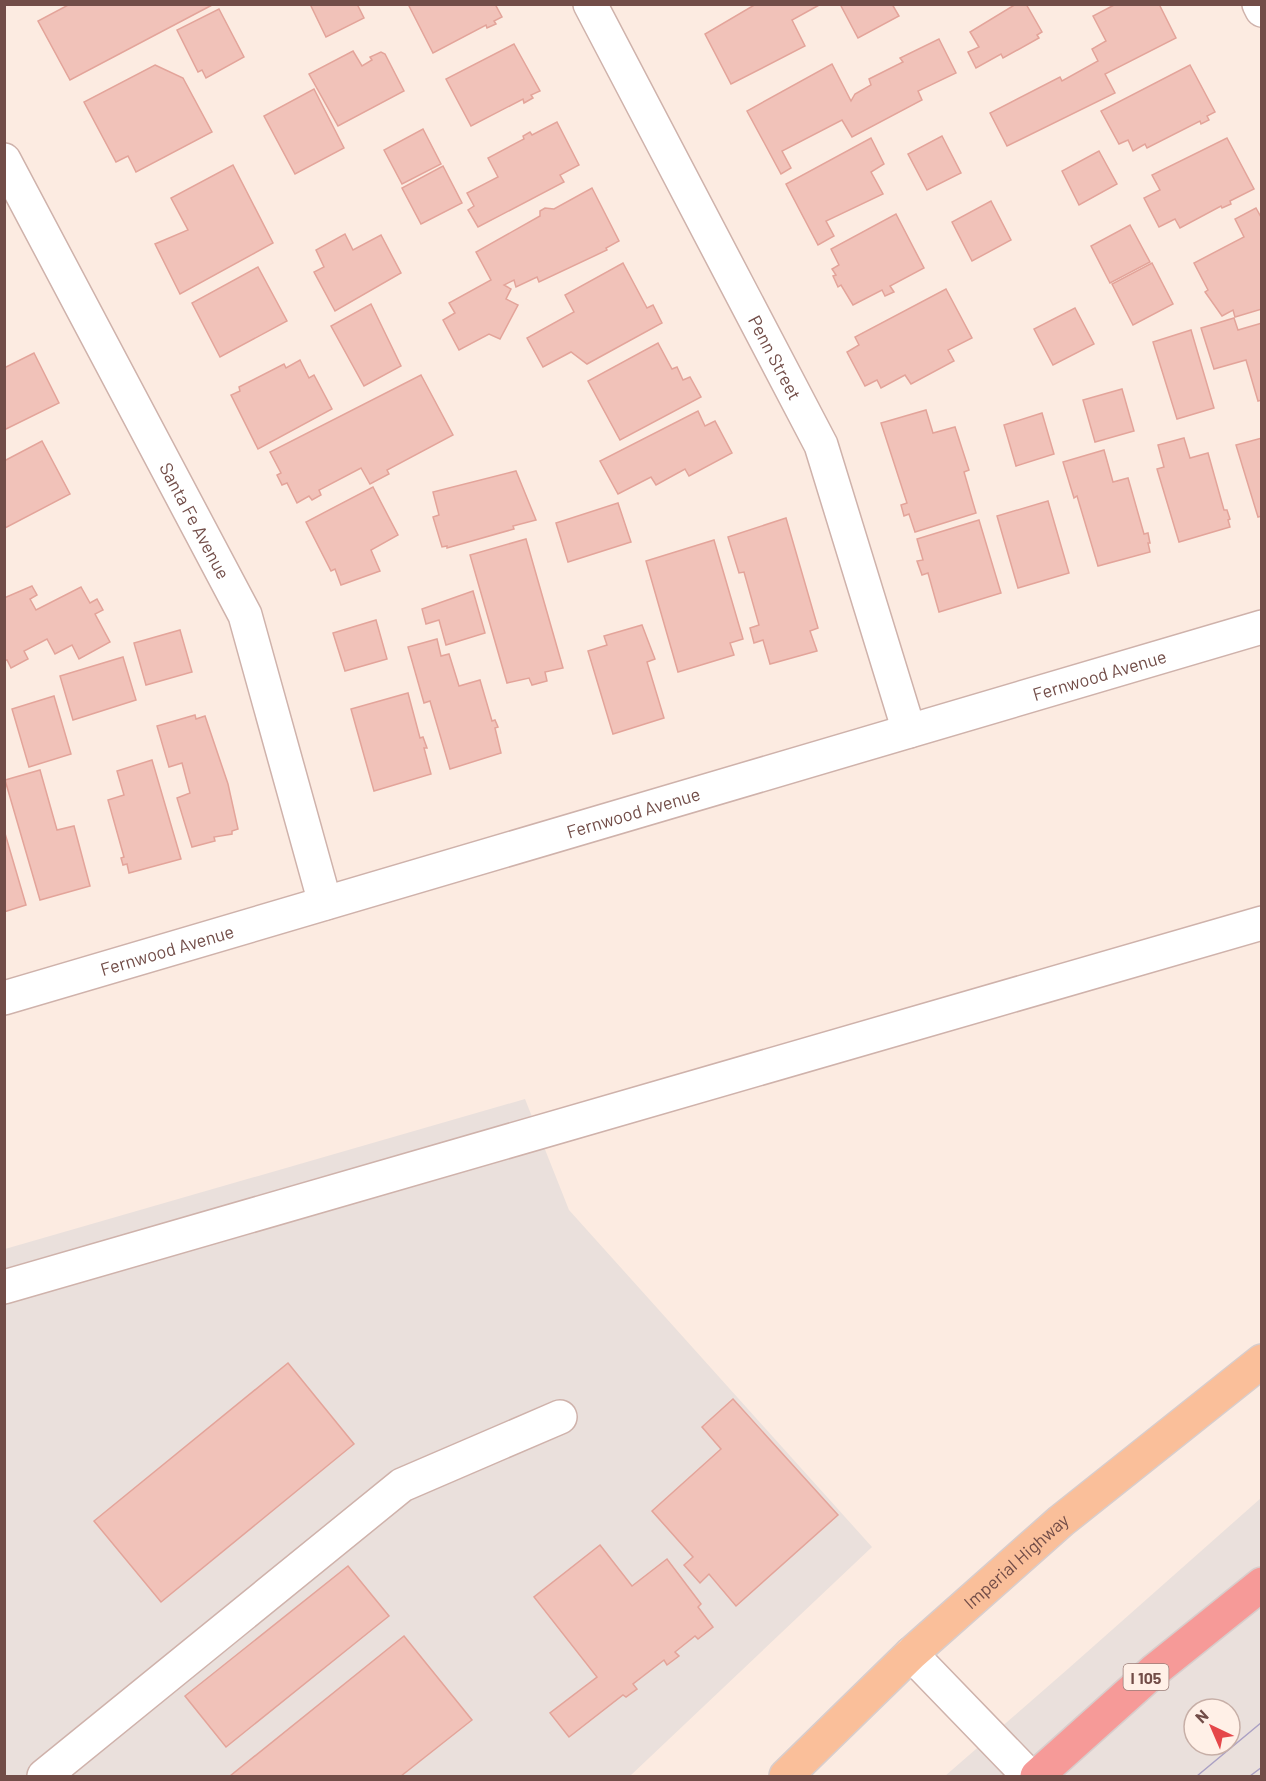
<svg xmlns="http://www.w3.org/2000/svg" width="1266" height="1781" font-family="Barlow,sans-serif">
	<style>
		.industrial { fill: #eae0dc; fill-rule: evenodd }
		.building { fill: #f1c2b9; stroke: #e3a49a; stroke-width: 1.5 }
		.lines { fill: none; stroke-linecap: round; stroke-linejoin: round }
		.minor-casing { stroke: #cfb2ab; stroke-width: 36 }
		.major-casing { stroke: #d8cdcc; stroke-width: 36 }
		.highway-casing { stroke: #d8cdcc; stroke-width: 36 }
		.minor { stroke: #fff; stroke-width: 33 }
		.major { stroke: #fabf9a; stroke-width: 33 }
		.highway { stroke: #f69a98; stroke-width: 33 }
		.tram { stroke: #aba1c4; stroke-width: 1.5 }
		.labels { text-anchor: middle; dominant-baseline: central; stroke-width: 6; stroke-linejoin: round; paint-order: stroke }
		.shield { fill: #fff0e7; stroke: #9c7e78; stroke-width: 1.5 }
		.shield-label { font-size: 16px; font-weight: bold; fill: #724d48 }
		.street-label { font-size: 18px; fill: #724d48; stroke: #fff0e7 }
	</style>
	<rect width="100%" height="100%" fill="#fcebe1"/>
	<g class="industrial">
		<path d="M525,1099L569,1210L872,1547L630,1776H5V1249Z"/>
		<path d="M1261,1498V1776H945L1069,1668ZM1194,1709H1230V1745H1194Z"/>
	</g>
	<g class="building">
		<path d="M70,4H214L70,80L38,21Z"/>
		<path d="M310,4H357L364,18L326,37Z"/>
		<path d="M408,4H495L502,17L494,21L496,24L487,28L486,25L433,53Z"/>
		<path d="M756,4H821L792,20L805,46L731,84L705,34Z"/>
		<path d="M840,4H892L899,16L858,38Z"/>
		<path d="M1016,4H1026L1042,32L1037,35L1039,38L1003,58L1001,54L976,68L968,52L979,47L970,32Z"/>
		<path d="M1116,4H1159L1176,38L1105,74L1115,93L1007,146L990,113L1060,77L1062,81L1098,61L1092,49L1106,41L1093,16Z"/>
		<path d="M219,9L244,57L206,78L202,70L198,72L177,30Z"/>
		<path d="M939,39L956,73L918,91L922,100L852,137L842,120L782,151L791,168L781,174L747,111L832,64L851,101L855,94L871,85L869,79L903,62L900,58Z"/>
		<path d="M514,44L540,91L531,95L533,98L524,103L523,99L471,126L446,79Z"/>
		<path d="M353,51L362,66L372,60L370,57L381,52L385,54L404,91L338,126L309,74Z"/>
		<path d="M155,65L183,78L212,132L136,172L128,156L116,162L84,102Z"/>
		<path d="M1190,65L1215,112L1207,116L1209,120L1201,124L1200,121L1147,148L1145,144L1133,151L1128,140L1119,144L1101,111Z"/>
		<path d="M314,89L344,148L295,174L264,116Z"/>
		<path d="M557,122L579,165L560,175L564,182L478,227L468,210L474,206L467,193L498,177L488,158L524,139L523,136L530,132L532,135Z"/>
		<path d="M423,129L441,164L402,184L384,150Z"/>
		<path d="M942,136L961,173L927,190L908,154Z"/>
		<path d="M871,138L884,164L871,172L883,194L826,221L834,236L818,245L786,184Z"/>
		<path d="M1227,138L1254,189L1230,201L1231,204L1222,208L1221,206L1180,228L1175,219L1159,227L1144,198L1160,190L1152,175Z"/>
		<path d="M1099,151L1117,184L1079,205L1062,171Z"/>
		<path d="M233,165L273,243L180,294L155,244L188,230L171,198Z"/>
		<path d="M443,166L462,203L421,224L402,188Z"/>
		<path d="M592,188L619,241L606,248L607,250L539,282L537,277L516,287L514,280L504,285L511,289L506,299L518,305L500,339L489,334L459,350L443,320L455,313L449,303L491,280L476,252L540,216V211L545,208L554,209Z"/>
		<path d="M991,201L1011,240L972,261L952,222Z"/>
		<path d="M1256,208L1262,219V309L1235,317L1233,310L1222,316L1205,292L1208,290L1194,263L1244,237L1235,219Z"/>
		<path d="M896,214L924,268L890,286L894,292L885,296L882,290L853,305L841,285L838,287L833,276L836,275L832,269L839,265L831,249Z"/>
		<path d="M1130,225L1150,262L1110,283L1091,246Z"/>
		<path d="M345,234L353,250L381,235L401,273L335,311L314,272L324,267L316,250Z"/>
		<path d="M623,263L647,308L653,305L662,323L587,364L571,352L543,367L527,338L574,312L565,295Z"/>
		<path d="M1152,263L1173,304L1133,325L1112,284Z"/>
		<path d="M258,267L287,321L220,357L192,303Z"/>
		<path d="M946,289L972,338L948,350L954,361L911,384L905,375L881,388L877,380L865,386L847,352L859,345L855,337Z"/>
		<path d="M371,304L401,366L364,386L331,326Z"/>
		<path d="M1075,308L1094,344L1053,365L1034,329Z"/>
		<path d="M1234,318L1238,330L1262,323V400L1258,401L1246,360L1214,369L1201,328Z"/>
		<path d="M1191,330L1214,408L1177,419L1153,342Z"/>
		<path d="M658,343L672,369L677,367L683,380L690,377L701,397L620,440L588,381Z"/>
		<path d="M34,353L59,403L4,430V368Z"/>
		<path d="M300,360L309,378L314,375L332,409L258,449L231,395L240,391L239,387L284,364L286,368Z"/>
		<path d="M421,375L453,435L387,470L389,474L370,484L361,468L319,490L321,495L312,500L309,496L297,503L287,483L282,485L277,475L281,473L270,452Z"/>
		<path d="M1122,389L1134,431L1095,442L1083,400Z"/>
		<path d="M926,410L933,433L955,427L969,470L964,472L976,513L915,532L909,514L904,516L901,505L907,503L881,423Z"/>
		<path d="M698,411L705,426L715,421L732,453L689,476L685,469L656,485L651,477L618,494L600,461Z"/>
		<path d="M1042,413L1054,454L1016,466L1004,425Z"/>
		<path d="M1184,438L1190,458L1208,453L1224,510H1227L1230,519L1228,520L1230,527L1179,542L1157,469L1164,467L1158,445Z"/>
		<path d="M1262,438V516L1258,517L1236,445Z"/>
		<path d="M42,441L70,494L5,528L4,461Z"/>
		<path d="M1104,450L1113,482L1128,478L1144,534L1148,533L1150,543H1148L1150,552L1098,566L1077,496L1074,498L1063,462Z"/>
		<path d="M516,471L536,520L513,526L514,529L447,548V546L442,547L433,517L439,515L433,492Z"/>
		<path d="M373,487L398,535L371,550L380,571L341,585L335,569L331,571L306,522Z"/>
		<path d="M1048,501L1069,573L1018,588L997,516Z"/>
		<path d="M618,503L631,542L568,562L556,523Z"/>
		<path d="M786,518L818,628L810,631L817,651L770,664L763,640L754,643L750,628L759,625L744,572L739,573L728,537Z"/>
		<path d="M979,520L1001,593L939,612L928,573L922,575L917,561L923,560L917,539Z"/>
		<path d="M526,539L563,668L545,672L547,681L532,685L529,678L507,683L470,555Z"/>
		<path d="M714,540L743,639L730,643L734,655L678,672L646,561Z"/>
		<path d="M32,586L37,595L30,599L36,610L81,587L90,603L97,599L103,610L95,614L110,642L79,659L72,645L55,654L47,639L24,651L28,659L11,668L7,660L4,661V598Z"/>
		<path d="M473,591L485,633L446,645L439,620L426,624L422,609Z"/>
		<path d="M376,620L387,659L345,671L333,633Z"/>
		<path d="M642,625L655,659L647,662L664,718L613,734L588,651L607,645L604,636Z"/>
		<path d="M180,630L192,672L146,685L134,643Z"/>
		<path d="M437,639L441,656L449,654L459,686L480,680L492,721L495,720L498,727L495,728L501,753L450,769L430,701L424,703L408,647Z"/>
		<path d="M123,657L136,700L73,720L60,676Z"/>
		<path d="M408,693L420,738L423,737L427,748H424L431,774L374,791L351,709Z"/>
		<path d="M54,696L71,754L29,767L12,709Z"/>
		<path d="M195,715L196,719L205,716L228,784L238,829L232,831V834L214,837L215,841L192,847L177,798L190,793L182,763L169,767L157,726Z"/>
		<path d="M152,760L181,859L129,873L127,864L123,865L121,858L124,857L108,800L124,795L117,771Z"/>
		<path d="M40,770L57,830L74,826L90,886L40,900L5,780Z"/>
		<path d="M4,830L26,905L4,912Z"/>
		<path d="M288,1363L354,1444L161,1602L94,1521Z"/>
		<path d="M733,1399L838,1515L736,1606L709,1574L700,1583L684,1565L693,1557L652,1511L721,1449L702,1427Z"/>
		<path d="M600,1545L632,1586L667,1559L701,1604L698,1607L713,1627L698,1639L695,1636L675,1652L679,1656L667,1665L664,1660L633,1684L637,1689L626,1697L623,1695L569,1737L550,1713L597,1677L534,1597Z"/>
		<path d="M348,1566L389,1616L226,1747L185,1696Z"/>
		<path d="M404,1636L472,1720L401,1776H230Z"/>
	</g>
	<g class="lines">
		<defs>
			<g id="minor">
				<path id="s1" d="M590,4L821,445L909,731"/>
				<path d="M1259,4L1262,10"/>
				<path id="s2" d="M4,160L245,615L325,903"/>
				<path id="s3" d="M4,998L1262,627"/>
				<path d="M4,1287L1262,923"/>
				<path d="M911,1654L1029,1776"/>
				<path d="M44,1776L402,1485L560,1417"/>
			</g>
			<g id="major">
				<path id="s4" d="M786,1776L911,1654L1061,1521L1262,1361"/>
			</g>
			<path id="highway" d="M1037,1776L1155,1670L1262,1584"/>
		</defs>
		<use href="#minor" class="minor-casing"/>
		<use href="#major" class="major-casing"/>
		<use href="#highway" class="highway-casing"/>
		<use href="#minor" class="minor"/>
		<use href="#major" class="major"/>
		<use href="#highway" class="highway"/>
		<g class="tram">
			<path d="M1197,1776L1262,1722"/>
			<path d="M1250,1776L1262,1767"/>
		</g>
	</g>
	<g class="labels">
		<rect class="shield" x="1123.5" y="1664" width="45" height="26" rx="4.5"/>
		<g class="shield-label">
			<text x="1146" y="1677">I 105</text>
		</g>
		<g class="street-label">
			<text stroke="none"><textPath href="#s1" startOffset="399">Penn Street</textPath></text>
			<text stroke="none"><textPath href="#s2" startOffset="408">Santa Fe Avenue</textPath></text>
			<text stroke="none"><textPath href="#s3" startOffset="1142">Fernwood Avenue</textPath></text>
			<text stroke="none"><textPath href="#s3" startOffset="656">Fernwood Avenue</textPath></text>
			<text stroke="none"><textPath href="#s3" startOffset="170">Fernwood Avenue</textPath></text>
			<text stroke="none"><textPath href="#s4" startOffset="315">Imperial Highway</textPath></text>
		</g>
	</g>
	<rect width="1266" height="1781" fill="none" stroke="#724d48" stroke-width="12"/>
	<g transform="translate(1212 1727) rotate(316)"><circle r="28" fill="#fff0e7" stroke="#c7afa7" stroke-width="1.5"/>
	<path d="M0-4.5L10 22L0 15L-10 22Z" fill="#e5474a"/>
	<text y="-9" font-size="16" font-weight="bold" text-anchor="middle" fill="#724d48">N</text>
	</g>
</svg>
